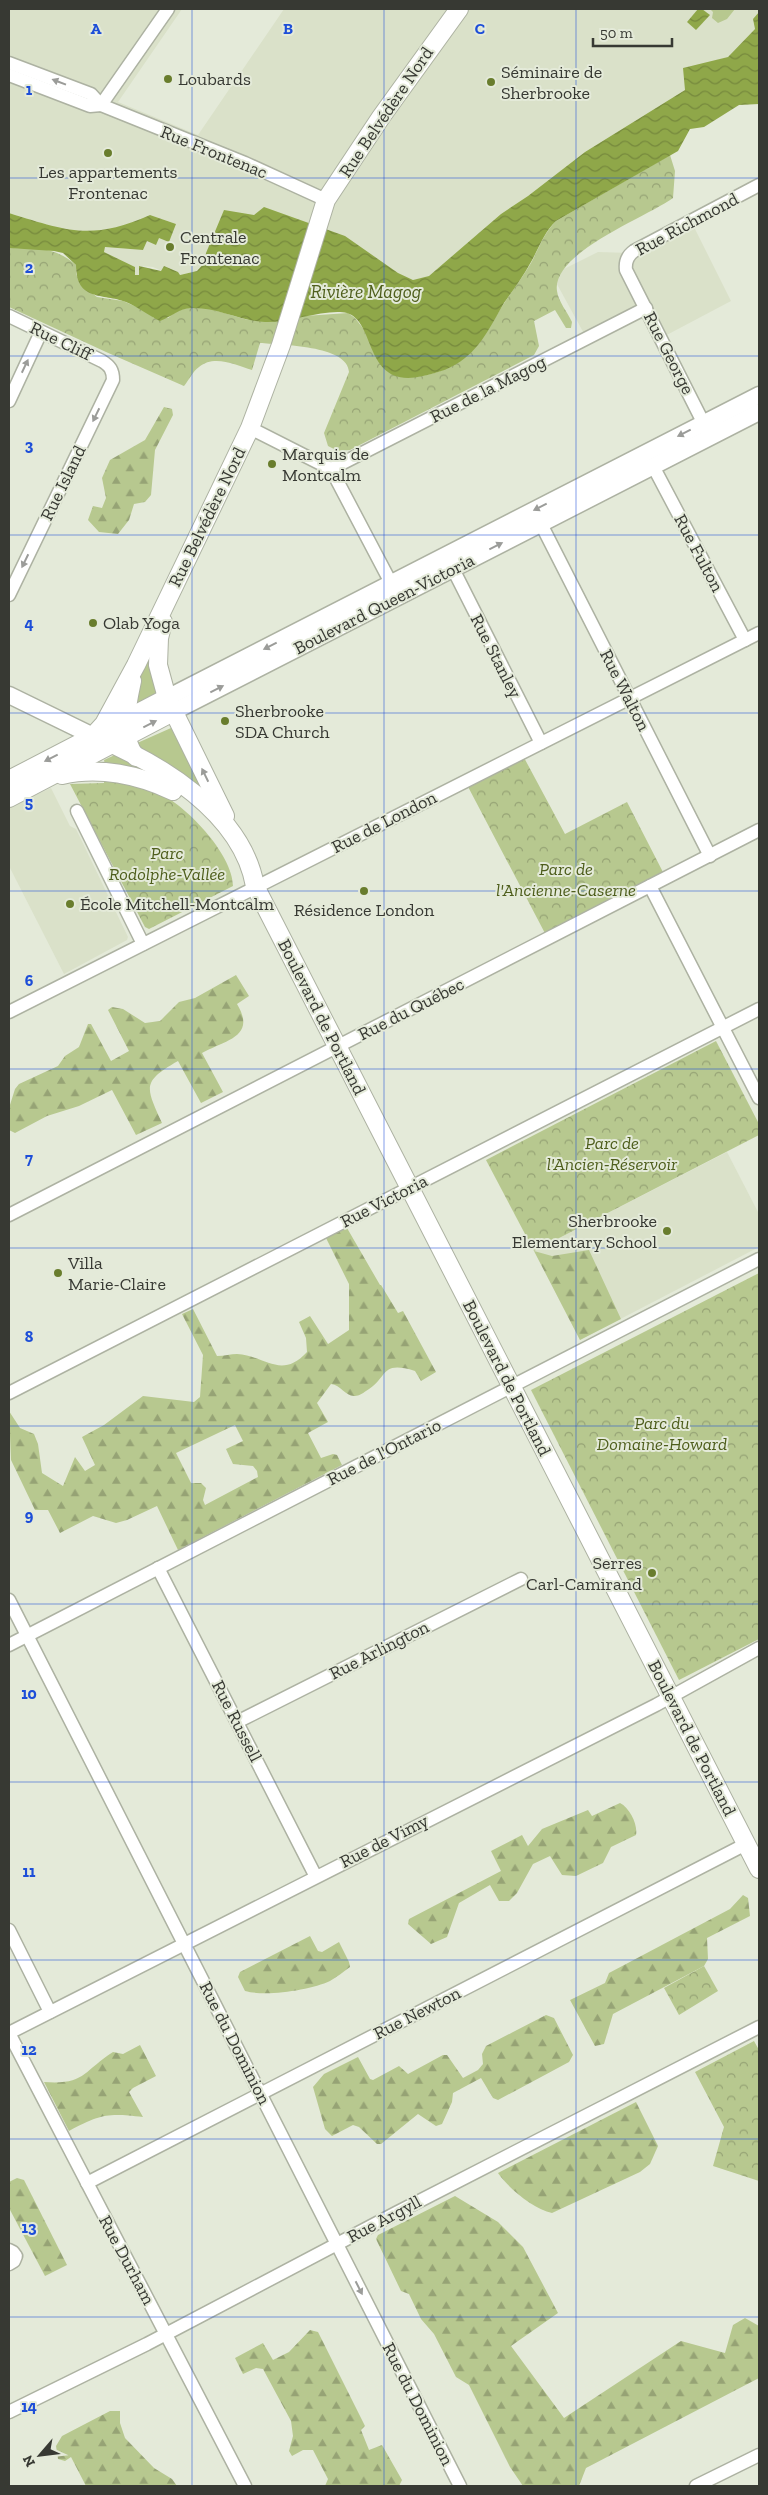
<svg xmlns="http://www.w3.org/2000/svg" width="768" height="2495" font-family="'Zilla Slab',serif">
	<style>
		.built { fill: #dae1c9 }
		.green { fill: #b7c88f }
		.forest { fill: url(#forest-firs); fill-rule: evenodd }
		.park { fill: url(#park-crowns) }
		.water { fill: url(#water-waves) }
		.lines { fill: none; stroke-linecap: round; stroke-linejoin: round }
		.minor-casing { stroke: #adb2a2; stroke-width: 15 }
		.tertiary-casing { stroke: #adb2a2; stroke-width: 19 }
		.secondary-casing { stroke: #adb2a2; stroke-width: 20 }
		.minor { stroke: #fff; stroke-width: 12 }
		.tertiary { stroke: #fff; stroke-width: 16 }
		.secondary { stroke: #fff; stroke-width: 18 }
		.oneway { fill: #9b9c99 }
		.grid { fill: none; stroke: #1d4ed8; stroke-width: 1; stroke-opacity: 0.55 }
		.poi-dot { fill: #697d2d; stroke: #e4ead9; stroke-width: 2 }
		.labels { text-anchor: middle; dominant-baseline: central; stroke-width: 4; stroke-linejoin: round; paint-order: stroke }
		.poi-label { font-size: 18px; fill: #373933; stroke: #e4ead9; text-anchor: start }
		.street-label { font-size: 18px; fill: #373933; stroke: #e4ead9 }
		.park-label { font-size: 18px; font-style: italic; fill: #4e5e1c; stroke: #e4ead9 }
		.water-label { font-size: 19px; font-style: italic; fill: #4f5f1d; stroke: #e4ead9 }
		.grid-label { font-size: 16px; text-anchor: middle; font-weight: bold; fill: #1d4ed8; stroke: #e4ead9; stroke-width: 4; stroke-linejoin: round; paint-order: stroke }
	</style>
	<defs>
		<pattern id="forest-firs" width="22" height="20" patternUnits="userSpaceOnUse" patternTransform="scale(1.25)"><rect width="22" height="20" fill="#b7c88f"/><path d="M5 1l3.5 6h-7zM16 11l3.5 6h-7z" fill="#96a375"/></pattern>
		<pattern id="park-crowns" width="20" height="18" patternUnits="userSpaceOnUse" patternTransform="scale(1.25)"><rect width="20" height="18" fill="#b7c88f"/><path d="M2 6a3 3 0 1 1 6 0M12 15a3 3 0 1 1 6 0" fill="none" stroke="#96a375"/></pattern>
		<pattern id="water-waves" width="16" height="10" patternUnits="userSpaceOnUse" patternTransform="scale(1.25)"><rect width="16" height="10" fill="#8fa749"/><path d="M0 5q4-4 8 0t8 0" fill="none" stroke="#76893d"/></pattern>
	</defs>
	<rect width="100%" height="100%" fill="#e4ead9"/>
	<g class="built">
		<path d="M9,9H182L118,102L198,135L284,9H759V12L753,19L755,29L728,57L708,63L685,90L585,152L528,196L501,214L430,276L413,280L254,215L206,253L205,262L197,271L180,275L164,266L162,271L153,267L140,266L139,275H135V267L104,252L105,247L143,250L147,241L159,238L176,224L150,215L124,226L93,232L63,230L9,213Z"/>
		<path d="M691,221L731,301L661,338L646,309L587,339L552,275L598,252L631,253Z"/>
		<path d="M51,788L70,826L76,829L128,937L127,940L64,974L9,866V807Z"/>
		<path d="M727,1152L759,1214V1247L580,1340L534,1251Z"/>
	</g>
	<g class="green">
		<path d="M153,648L158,693L136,705L139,680Z"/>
		<path d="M171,728L174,730L203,787L201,791L135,744Z"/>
		<path d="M117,754L142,769L144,773L105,765L104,760Z"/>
	</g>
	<g class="forest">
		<path d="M710,9H735L727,19L718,23L712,18L713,12Z"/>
		<path d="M164,407L172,409L173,415L155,450L151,495L145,502L134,504L129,520L118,534L99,532L88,520L93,506L102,508L106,498L102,478L110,460L145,440Z"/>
		<path d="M236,975L249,996L237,1004C257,1037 225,1040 202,1053L223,1092L201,1103L178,1061C141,1082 146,1087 162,1123L136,1135L112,1090L79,1106L47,1116L15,1133L9,1130V1108L15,1089L19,1084L58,1066L65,1056L79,1047L88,1024H91L111,1061L129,1051L108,1010L112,1007L123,1009L145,1023L160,1021L179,1002L195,998Z"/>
		<path d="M347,1228L380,1285H381L398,1313L403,1311L436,1372L421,1381L415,1371C379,1360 389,1378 366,1391C363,1393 359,1396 355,1396C346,1397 341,1385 331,1384L317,1403L328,1422L308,1433L321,1458L333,1454L337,1455L342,1465L178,1550L157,1506L127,1520L116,1523L93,1516L60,1533L48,1510H35L11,1460L9,1411L20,1428L34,1434L38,1444L42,1473L63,1486L75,1457L85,1471L95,1465L82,1437L104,1425L143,1396L194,1402L200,1397L203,1355L182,1314L193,1309L217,1356C224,1356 231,1354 237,1354C266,1356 281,1380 307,1352L306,1338L299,1322L310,1316L328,1344L349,1330V1284L326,1238ZM235,1425L243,1441L226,1449L233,1464L253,1466L257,1471L258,1477L205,1505L203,1500L206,1488L201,1483H191L176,1453Z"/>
		<path d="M589,1250L621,1319L580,1340L534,1251L552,1256Z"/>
		<path d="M620,1803C630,1808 638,1825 636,1835L611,1847L603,1863L576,1876L562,1875L550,1856L533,1864L517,1893L509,1901H499L490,1885L459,1903L447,1937L431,1944L408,1924L409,1919L501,1871L491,1851L522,1835L528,1846L542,1829L588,1810L592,1816Z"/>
		<path d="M743,1895L748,1898L750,1916L707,1938L708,1959L704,1966L613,2014L604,2044L595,2046L570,2000L605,1983L609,1973L730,1909Z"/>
		<path d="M310,1936L318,1951L322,1952L339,1942L349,1962L350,1967C343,1972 337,1977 330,1981C311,1990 266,1997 245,1991L238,1977L240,1972Z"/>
		<path d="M546,2015L554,2018L573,2055L569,2062L498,2100L493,2098L481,2078L453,2093L452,2102L442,2124L436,2126L418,2114L381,2144H377L359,2127L353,2125L332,2136L325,2129L313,2087L324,2074L358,2057L370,2079L373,2080L399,2066L408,2074L443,2055H447L463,2078L478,2070L483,2064L482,2054L486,2046Z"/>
		<path d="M140,2045L156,2076L133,2088L129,2092L143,2117C107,2113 101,2114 69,2131L44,2082C85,2085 82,2072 113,2052L123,2054Z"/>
		<path d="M636,2102L658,2146L650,2164L640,2172L552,2213C534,2209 509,2189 498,2173Z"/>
		<path d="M17,2178L24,2180L67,2265L45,2276L9,2208V2182Z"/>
		<path d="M455,2196L498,2222L523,2247L558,2313L511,2346L564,2418L681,2341L725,2353L733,2325L745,2318L759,2326V2378L586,2468L579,2486H523L510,2467L469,2385L456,2377L434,2334L421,2319L409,2294L401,2291L376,2239L378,2235Z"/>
		<path d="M310,2330L318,2332L365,2426L361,2430L369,2450L382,2445L402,2480L399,2486H325L328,2479L313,2450H303L292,2456L289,2451L293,2436L291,2421L263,2369L256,2368L243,2374L235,2358L263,2343L273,2360L289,2352Z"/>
		<path d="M110,2411H120V2423L125,2438L154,2468L172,2479L177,2486H86L71,2457L65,2461L58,2459L56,2446L62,2436Z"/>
	</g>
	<g class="park">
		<path d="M670,155L675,171L673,198C647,217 551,253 557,291C558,301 568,313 572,322L571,328H566L555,310L534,321L539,346L534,355L350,450L338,451L328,446L324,433L349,372C348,345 280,345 260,343L252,370C236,365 214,354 199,367C193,371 189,380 184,386L106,352L9,307V248C37,249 54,246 76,265V274L82,285L97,297L123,301L146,311L154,318H168L177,311L190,307L207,308L248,320L348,313L355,318L401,377C458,378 476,348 503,305C512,291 523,277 531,263C539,248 544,233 556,221Z"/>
		<path d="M521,752L565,834L627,802L666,878L548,939L465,781Z"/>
		<path d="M104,779C121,780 142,786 157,792C185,804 233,854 233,886L149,929L145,927L70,784L104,783Z"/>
		<path d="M716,1041L759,1124V1135L534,1251L486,1160Z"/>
		<path d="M759,1273V1639L679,1680L531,1390Z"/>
		<path d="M704,1966L718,1991L679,2015L664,1988Z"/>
		<path d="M754,2041L759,2050V2181L713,2166L724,2127L695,2072Z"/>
	</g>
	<g class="water">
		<path d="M698,9H702L710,15L696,30L687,22Z"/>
		<path d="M759,12V104L739,105L704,127L690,129L678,151L556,221C544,232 539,248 531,262C523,277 513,290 504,303C493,322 482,345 465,358C453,368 438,373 423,376C363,390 377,322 347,313C327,308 289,323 265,322C240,321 217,307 191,308C180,308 171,317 160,321C148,315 138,307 126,302C103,293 76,302 76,265L63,253L54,251L9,248V213C67,231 91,241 150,215L176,224L169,242L159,238L156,245L147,241L143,250L105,247L104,252L135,267V275H139V266L161,271L164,266L178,272L180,275L197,271L205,262L206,253L224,210L254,215L264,207L345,236L398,273L413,280L429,276L501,214L528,196L585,152L685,90L683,68L728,57L755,29L753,19Z"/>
	</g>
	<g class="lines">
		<defs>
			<g id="minor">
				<path d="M9,63L91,94L101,105L245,163L326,200"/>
				<path d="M9,75L90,106L101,105"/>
				<path d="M101,105L168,9"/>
				<path d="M9,316L102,361C110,366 113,370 113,380L9,595"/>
				<path d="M9,401L41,332"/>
				<path d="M250,428L331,469L391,583"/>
				<path d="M707,430L626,270C625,262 627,256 634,251L759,185"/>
				<path d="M653,466L745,640"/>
				<path d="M331,469L646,308"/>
				<path d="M541,524L710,856"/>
				<path d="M453,569L541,743"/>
				<path d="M77,811L143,944"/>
				<path d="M650,886L759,1098"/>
				<path d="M9,1012L759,633"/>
				<path d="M9,1215L759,830"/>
				<path d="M9,1393L759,1009"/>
				<path d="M158,1568L315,1875"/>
				<path d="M9,1600L460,2486"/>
				<path d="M9,1645L759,1259"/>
				<path d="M237,1722L521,1579"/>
				<path d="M9,1930L50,2012"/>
				<path d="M9,2033L656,1705L759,1648"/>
				<path d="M9,2033L245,2486"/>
				<path d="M87,2183L746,1844"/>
				<path d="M9,2250L13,2252L16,2256L14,2261L9,2264"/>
				<path d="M9,2412L147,2344L396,2213L759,2027"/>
				<path d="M696,2486L759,2455"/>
			</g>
			<g id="tertiary">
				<path d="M9,695L93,736"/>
				<path d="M167,698L759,395"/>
				<path d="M173,712L759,412"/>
			</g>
			<g id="secondary">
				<path d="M163,622L159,638L158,665L167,698L225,816"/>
				<path d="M132,681C127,704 119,738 136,757"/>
				<path d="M93,736C158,762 242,812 255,886L759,1869"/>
				<path d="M93,736L104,724L136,665L250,428L281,345L326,200L381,117L459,9"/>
				<path d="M62,775C99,766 139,775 173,791"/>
				<path d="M9,780L167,698"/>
				<path d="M9,798L173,712"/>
			</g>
		</defs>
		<use href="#minor" class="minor-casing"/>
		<use href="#tertiary" class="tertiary-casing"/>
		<use href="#secondary" class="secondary-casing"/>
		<use href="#minor" class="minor"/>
		<use href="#tertiary" class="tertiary"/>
		<use href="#secondary" class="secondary"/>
	</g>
	<defs><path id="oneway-solid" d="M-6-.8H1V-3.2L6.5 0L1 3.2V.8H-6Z" transform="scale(1.25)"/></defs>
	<g class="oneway">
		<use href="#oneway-solid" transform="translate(59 82) rotate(-159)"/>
		<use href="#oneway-solid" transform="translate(25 366) rotate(-65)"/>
		<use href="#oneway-solid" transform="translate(96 415) rotate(116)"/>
		<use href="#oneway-solid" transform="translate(684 433) rotate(153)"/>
		<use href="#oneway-solid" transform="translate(540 507) rotate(153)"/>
		<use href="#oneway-solid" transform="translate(496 546) rotate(-27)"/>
		<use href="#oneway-solid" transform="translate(25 561) rotate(116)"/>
		<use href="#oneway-solid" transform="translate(270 646) rotate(153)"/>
		<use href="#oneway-solid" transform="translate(217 689) rotate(-27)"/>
		<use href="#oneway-solid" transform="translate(150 724) rotate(-27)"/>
		<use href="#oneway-solid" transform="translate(51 758) rotate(153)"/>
		<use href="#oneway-solid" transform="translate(205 775) rotate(-116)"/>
		<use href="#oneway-solid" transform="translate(359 2288) rotate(63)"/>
	</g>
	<path class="grid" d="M192,9V2486M384,9V2486M576,9V2486M9,178H759M9,356H759M9,535H759M9,713H759M9,891H759M9,1069H759M9,1248H759M9,1426H759M9,1604H759M9,1782H759M9,1960H759M9,2139H759M9,2317H759"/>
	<g class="poi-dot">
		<circle cx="168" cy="79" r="5"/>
		<circle cx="491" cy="82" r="5"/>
		<circle cx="108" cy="153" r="5"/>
		<circle cx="170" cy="247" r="5"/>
		<circle cx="272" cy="464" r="5"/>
		<circle cx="93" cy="623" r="5"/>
		<circle cx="225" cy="721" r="5"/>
		<circle cx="364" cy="891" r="5"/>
		<circle cx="70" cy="904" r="5"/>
		<circle cx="667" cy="1231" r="5"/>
		<circle cx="58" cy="1273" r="5"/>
		<circle cx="652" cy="1573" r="5"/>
	</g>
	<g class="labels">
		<g class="poi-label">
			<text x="501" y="72">Séminaire de<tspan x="501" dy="21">Sherbrooke</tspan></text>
			<text x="178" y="79">Loubards</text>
			<text x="108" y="172" text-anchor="middle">Les appartements<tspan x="108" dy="21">Frontenac</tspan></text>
			<text x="180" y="237">Centrale<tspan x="180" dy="21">Frontenac</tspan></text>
			<text x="282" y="454">Marquis de<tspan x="282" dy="21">Montcalm</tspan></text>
			<text x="103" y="623">Olab Yoga</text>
			<text x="235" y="711">Sherbrooke<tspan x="235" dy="21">SDA Church</tspan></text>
			<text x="80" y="904">École Mitchell-Montcalm</text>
			<text x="364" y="910" text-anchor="middle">Résidence London</text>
			<text x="657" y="1221" text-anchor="end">Sherbrooke<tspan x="657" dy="21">Elementary School</tspan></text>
			<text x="68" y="1263">Villa<tspan x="68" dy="21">Marie-Claire</tspan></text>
			<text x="642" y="1563" text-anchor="end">Serres<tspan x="642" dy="21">Carl-Camirand</tspan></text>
		</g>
		<g class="street-label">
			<text transform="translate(386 112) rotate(-56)">Rue Belvédère Nord</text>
			<text transform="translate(214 152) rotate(22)">Rue Frontenac</text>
			<text transform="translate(687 224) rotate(-28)">Rue Richmond</text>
			<text transform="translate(61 341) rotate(26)">Rue Cliff</text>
			<text transform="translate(669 353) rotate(63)">Rue George</text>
			<text transform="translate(488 389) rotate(-27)">Rue de la Magog</text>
			<text transform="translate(63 483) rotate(-64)">Rue Island</text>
			<text transform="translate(207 517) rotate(-64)">Rue Belvédère Nord</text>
			<text transform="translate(699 553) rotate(62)">Rue Fulton</text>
			<text transform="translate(384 604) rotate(-27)">Boulevard Queen-Victoria</text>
			<text transform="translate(496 656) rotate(63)">Rue Stanley</text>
			<text transform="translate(625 690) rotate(63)">Rue Walton</text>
			<text transform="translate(384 822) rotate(-27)">Rue de London</text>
			<text transform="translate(411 1009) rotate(-27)">Rue du Québec</text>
			<text transform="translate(322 1017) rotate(63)">Boulevard de Portland</text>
			<text transform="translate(384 1201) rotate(-27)">Rue Victoria</text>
			<text transform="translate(507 1378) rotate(63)">Boulevard de Portland</text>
			<text transform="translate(384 1452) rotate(-27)">Rue de l'Ontario</text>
			<text transform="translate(379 1650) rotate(-27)">Rue Arlington</text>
			<text transform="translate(237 1721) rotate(63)">Rue Russell</text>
			<text transform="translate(692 1738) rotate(63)">Boulevard de Portland</text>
			<text transform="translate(384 1841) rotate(-27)">Rue de Vimy</text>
			<text transform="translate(417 2013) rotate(-27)">Rue Newton</text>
			<text transform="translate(235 2043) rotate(63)">Rue du Dominion</text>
			<text transform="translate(384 2219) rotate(-28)">Rue Argyll</text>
			<text transform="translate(127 2260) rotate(62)">Rue Durham</text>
			<text transform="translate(418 2404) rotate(63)">Rue du Dominion</text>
		</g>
		<g class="park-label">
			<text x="167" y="853">Parc<tspan x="167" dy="21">Rodolphe-Vallée</tspan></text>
			<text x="566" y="869">Parc de<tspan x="566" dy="21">l'Ancienne-Caserne</tspan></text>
			<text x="612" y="1143">Parc de<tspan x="612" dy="21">l'Ancien-Réservoir</tspan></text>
			<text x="662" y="1423">Parc du<tspan x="662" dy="21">Domaine-Howard</tspan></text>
		</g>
		<g class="water-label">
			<text x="366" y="291">Rivière Magog</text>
		</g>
	</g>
	<g class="grid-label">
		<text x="96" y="34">A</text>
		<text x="288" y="34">B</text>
		<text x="480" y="34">C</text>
		<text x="29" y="95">1</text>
		<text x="29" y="273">2</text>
		<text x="29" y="451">3</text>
		<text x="29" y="629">4</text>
		<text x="29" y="808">5</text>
		<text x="29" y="986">6</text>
		<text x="29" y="1164">7</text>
		<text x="29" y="1342">8</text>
		<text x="29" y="1521">9</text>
		<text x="29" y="1699">10</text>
		<text x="29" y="1877">11</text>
		<text x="29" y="2055">12</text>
		<text x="29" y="2233">13</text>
		<text x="29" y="2412">14</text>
	</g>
	<rect width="768" height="2495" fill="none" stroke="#373933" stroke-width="20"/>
	<g transform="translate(40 2455) rotate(242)" stroke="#e4ead9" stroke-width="4" paint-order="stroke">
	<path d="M0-4L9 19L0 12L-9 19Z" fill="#373933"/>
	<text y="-8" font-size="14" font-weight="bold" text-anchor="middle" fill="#373933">N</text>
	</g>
	<path d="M593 38v8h79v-8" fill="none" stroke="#373933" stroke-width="2.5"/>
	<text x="600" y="38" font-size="15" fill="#373933" stroke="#e4ead9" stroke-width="4" paint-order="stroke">50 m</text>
</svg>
